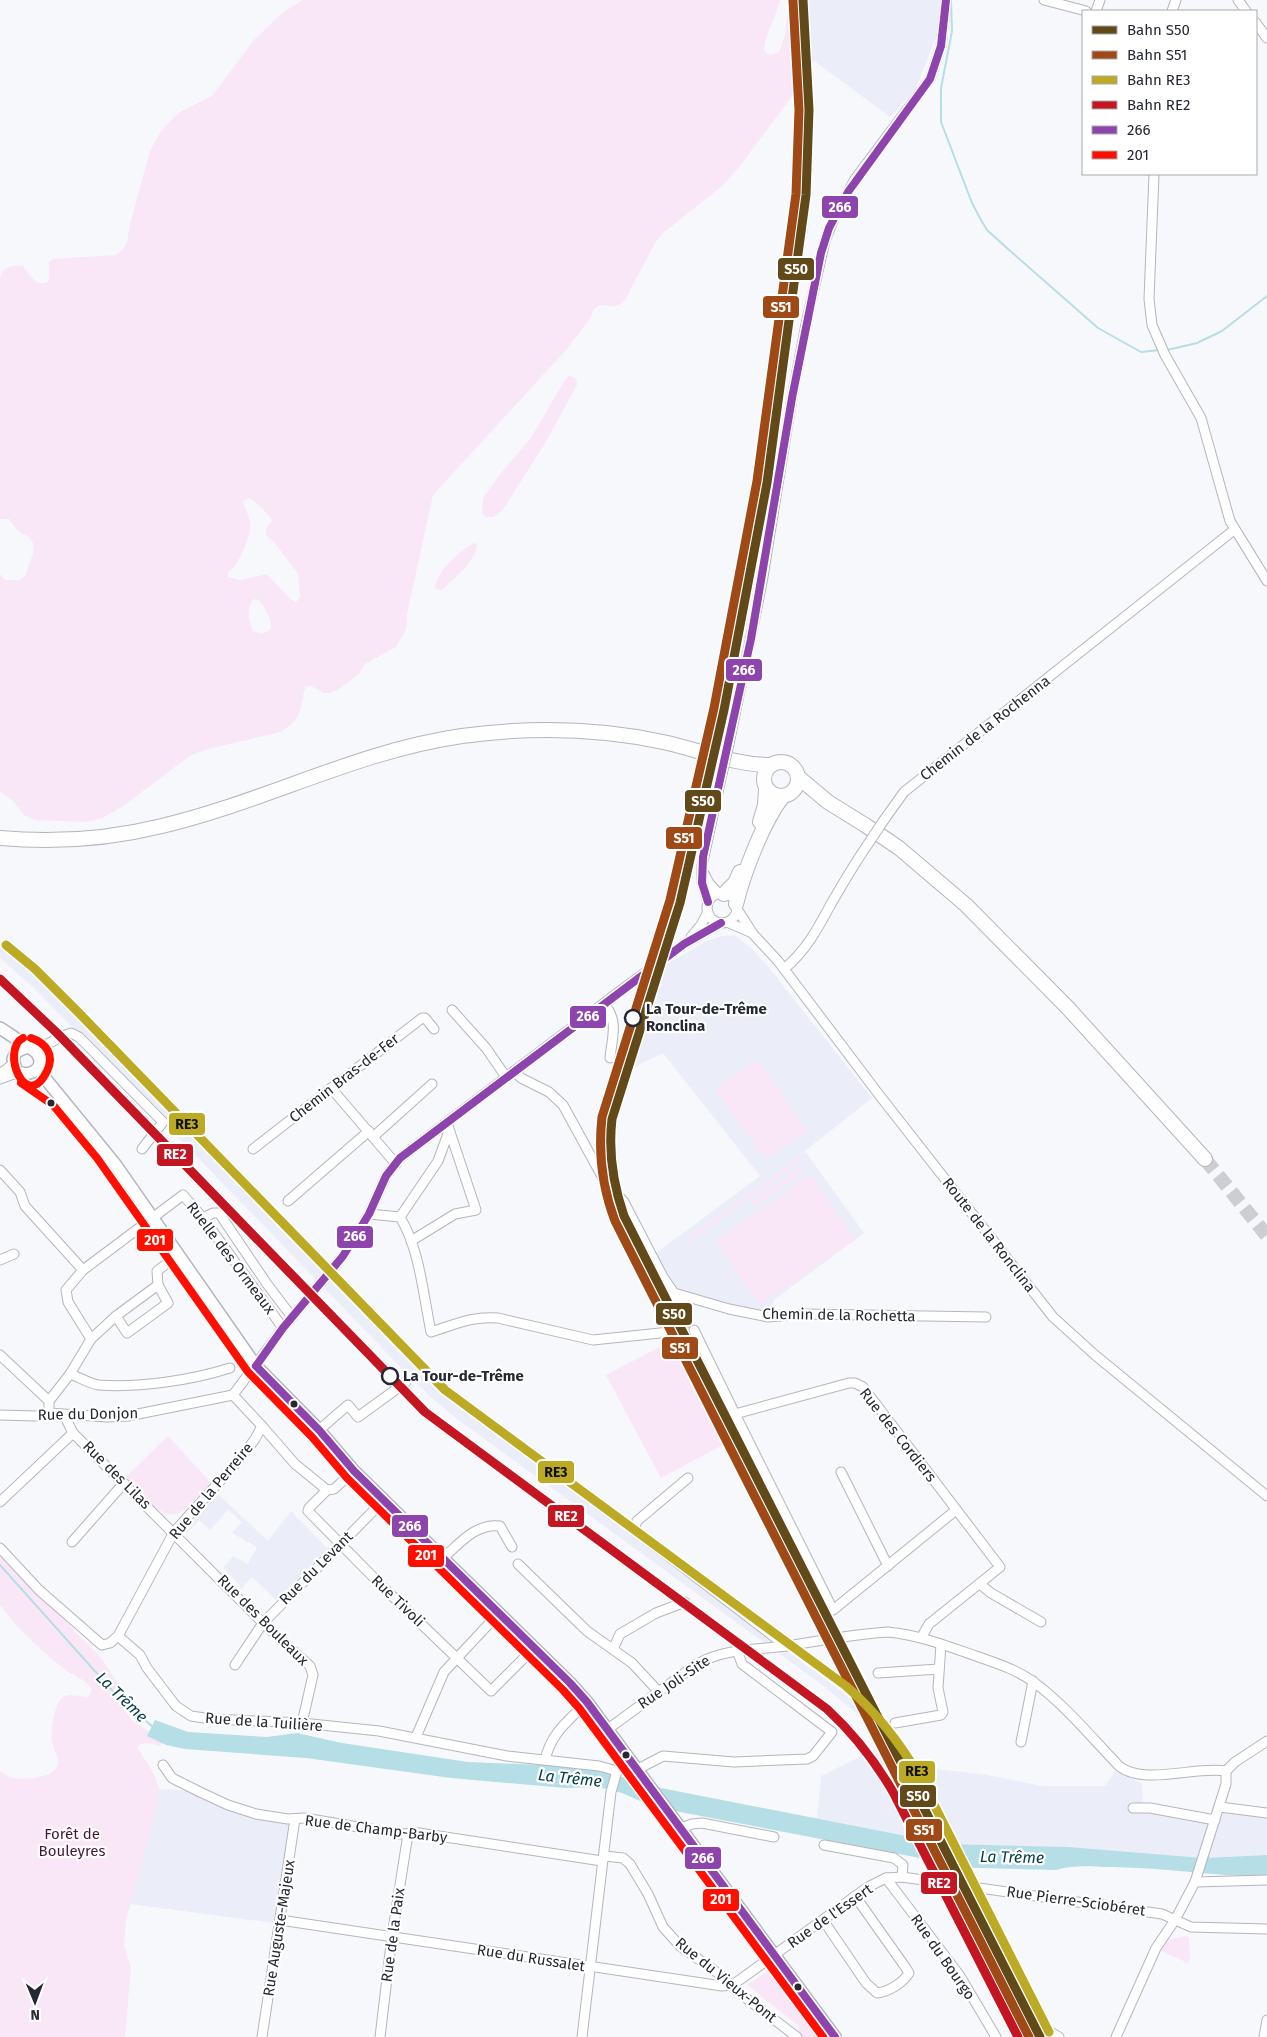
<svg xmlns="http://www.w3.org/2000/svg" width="1267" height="2037" font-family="'Fira Sans',sans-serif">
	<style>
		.built { fill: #ebeef9 }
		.green { fill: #f9e7f7; fill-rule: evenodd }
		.water { fill: #b6dee6 }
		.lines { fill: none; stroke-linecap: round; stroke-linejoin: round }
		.stream { stroke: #b6dee6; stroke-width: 2 }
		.highway-tunnel { stroke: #cdced4; stroke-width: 14; stroke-dasharray: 14 7; stroke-linecap: butt }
		.minor-casing { stroke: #b4b6bd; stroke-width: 11 }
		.major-casing { stroke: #b4b6bd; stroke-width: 14 }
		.highway-casing { stroke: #b4b6bd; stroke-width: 16 }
		.minor { stroke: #fefeff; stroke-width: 9 }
		.major { stroke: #fefeff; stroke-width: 11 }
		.highway { stroke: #fefeff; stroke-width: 14 }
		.minor-bridge-casing { stroke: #b4b6bd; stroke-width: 11; stroke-linecap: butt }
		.minor-bridge { stroke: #fefeff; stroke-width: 9 }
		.bus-1-casing { stroke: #fff; stroke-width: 11 }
		.bus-2-casing { stroke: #fff; stroke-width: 11 }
		.bus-1 { stroke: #8e44ad; stroke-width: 8 }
		.bus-2 { stroke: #ff0f00; stroke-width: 8 }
		.rail-1-casing { stroke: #fff; stroke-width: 12 }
		.rail-2-casing { stroke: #fff; stroke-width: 12 }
		.rail-3-casing { stroke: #fff; stroke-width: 12 }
		.rail-4-casing { stroke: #fff; stroke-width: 12 }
		.rail-1 { stroke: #61491a; stroke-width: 9 }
		.rail-2 { stroke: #9f4916; stroke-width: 9 }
		.rail-3 { stroke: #bcaa24; stroke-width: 9 }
		.rail-4 { stroke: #c31622; stroke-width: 9 }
		.stop-dot { fill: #fff; stroke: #252834; stroke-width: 2.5 }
		.bus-dot { fill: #252834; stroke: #fff; stroke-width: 2 }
		.labels { text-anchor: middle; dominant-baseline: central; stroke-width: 4.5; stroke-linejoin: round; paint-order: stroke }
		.street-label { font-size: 15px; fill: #252834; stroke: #fff }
		.stop-label { font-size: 15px; font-weight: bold; fill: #252834; stroke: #fff; text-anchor: start }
		.park-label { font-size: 15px; fill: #44163e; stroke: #fff }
		.water-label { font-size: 16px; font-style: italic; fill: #043c44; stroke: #fff }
		.line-badge { stroke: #fff; stroke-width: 2 }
		.badge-label { font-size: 14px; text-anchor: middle; font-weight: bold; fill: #fff }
		.pale-badge-label { font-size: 14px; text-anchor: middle; font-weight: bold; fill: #111 }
	</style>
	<rect width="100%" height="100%" fill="#f7f8fc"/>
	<g class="built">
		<path d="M800,0H940L937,35L915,90L890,117L813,60V151L809,222L759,559L743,649L724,734L713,730L725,689L748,570L795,264L802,184L805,79Z"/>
		<path d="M706,769L714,771L665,965L707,941L721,936L735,935L754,951L770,969L872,1098L805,1151L864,1233L775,1299L766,1317L674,1293L652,1256L760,1176L663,1053L634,1067L619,1117L615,1145V1172L624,1208L831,1611L888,1727L910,1766L988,1775L1041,1786H1105L1115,1771L1142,1783L1143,1807L1215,1820L1220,1807L1267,1814V1855L1203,1858L1069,1847L947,1844L817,1819L821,1776L884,1745L860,1716L817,1681L457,1419L433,1399L413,1380L33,987L0,958V948L41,982L400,1353L443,1394L866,1710L868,1708L620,1216L612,1198L608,1178L606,1153L609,1112L623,1065L621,1064L635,1021L633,1020L638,1005L643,1003L669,930L678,901Z"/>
		<path d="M218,1494L268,1541L291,1511L328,1549L276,1600L252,1577L238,1592L241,1586L223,1568L233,1556L248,1564L257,1547L232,1533L242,1522L228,1510L210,1530L199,1520L186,1534L184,1531Z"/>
		<path d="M159,1789L202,1791L292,1819L280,1915L276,1916L274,1923L130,1904L156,1809Z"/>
		<path d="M969,1891L1037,2026L1043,2037H1037L1034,2032L960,1892Z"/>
	</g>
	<g class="green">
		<path d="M303,0H780C778,13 761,42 765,52L770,55L779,52L785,35L789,0H796L801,82L798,88L740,166L722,186L663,233L655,243L625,300C617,309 610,305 599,305L594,309L591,317L567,349L433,495L407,614L406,630L396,647L365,664L359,674L339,689L331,693H324L311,686L306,687C303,692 303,697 302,703C300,717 292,726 280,732L208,749L191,755L122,807L102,818L86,822L35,820L24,815L13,801L0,792V574L5,580H20L25,576L34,551L33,543L29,537L17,530L9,519H0V277C4,266 12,265 23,266C29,274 39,291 49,280V262L53,259L116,255L123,249L127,242L130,224L150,151L158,136L166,125L180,112L212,96L254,40L282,13ZM250,498C255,502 270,515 272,521L266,529V535L275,543L298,574L300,597L296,602L290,599L267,574L240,580L228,577V572C239,566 252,534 250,522C249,516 245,509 243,503L244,500ZM255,599L259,600C264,606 273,622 271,629L262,634L253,631C248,620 247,611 252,601Z"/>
		<path d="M569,376C576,377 577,379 577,385L544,445L502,511L493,517H485L482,513L483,498L501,473L531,438L566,378Z"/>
		<path d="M474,543L477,544C478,559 452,580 442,590L435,589C434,573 461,550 474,543Z"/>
		<path d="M757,1059L807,1131L766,1160L715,1089Z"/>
		<path d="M801,1157L803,1160L688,1242L686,1239Z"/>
		<path d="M800,1168L803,1172L753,1207L750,1203Z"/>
		<path d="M811,1175L855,1240L760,1305L715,1241Z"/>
		<path d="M669,1342L723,1445L661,1478L606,1375Z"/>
		<path d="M168,1436L211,1483C201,1492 192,1503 182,1511C162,1525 139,1490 126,1477Z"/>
		<path d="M0,1554L102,1659L118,1684L120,1705L132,1720L162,1741L161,1746C152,1745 144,1739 137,1747L154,1774L159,1789L156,1809L126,1920L124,1945L131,1968L125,2037H0V1771C4,1774 8,1777 14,1778C24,1780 56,1778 58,1764C59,1757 54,1750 52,1742C50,1733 54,1700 65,1696C72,1694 81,1697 88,1697L92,1690C88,1680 75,1677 67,1671C43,1653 18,1629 0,1605Z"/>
		<path d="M1187,1936L1189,1938L1190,1958L1188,1963L1161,1951L1166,1940Z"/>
		<path d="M775,1967L830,2037H800L795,2034L800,2027L747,1985Z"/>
	</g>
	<path class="water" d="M155,1720L188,1732L267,1737L297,1733L342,1743L468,1762L569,1766L601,1769L615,1775L661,1788L947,1844L1069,1847L1203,1858L1267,1855V1877C1216,1876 1165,1868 1113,1867C1094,1867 1075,1864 1056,1870L947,1867L925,1859L654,1807L622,1793L598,1787L566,1788L451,1778L306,1758L185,1749L166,1745L147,1736Z"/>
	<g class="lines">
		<g class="stream">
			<path d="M951,1L952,31L941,88V122L972,203L981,220L987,230L1008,249L1098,328L1141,352L1160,350"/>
			<path d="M1167,350L1197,343L1222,331L1267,296"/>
			<path d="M0,1565L118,1697L153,1727"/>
		</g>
		<path class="highway-tunnel" d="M1205,1159L1267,1236"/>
		<defs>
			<g id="minor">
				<path d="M1044,0L1086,11"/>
				<path d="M1238,0L1246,11"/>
				<path d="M1096,11L1100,0"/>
				<path d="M1172,11L1176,0"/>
				<path d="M1256,23L1267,38"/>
				<path d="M1154,174L1149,299L1152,325L1165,355L1201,418L1230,521L1267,581"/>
				<path d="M729,744L762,583L792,398L806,324L825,241L835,216L855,179L930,79L941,46L946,0"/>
				<path d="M884,820L904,792L1234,530"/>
				<path d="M703,872L709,883L719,894"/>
				<circle cx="722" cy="908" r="15"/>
				<path d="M708,902L702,883V866L722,774"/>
				<path d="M737,909L753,934L778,961L880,1096L1053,1317L1095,1355L1267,1496"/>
				<path d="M727,922L750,932"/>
				<path d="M691,937L701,925L708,912"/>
				<path d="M784,969C806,951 818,928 831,904C843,883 855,863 868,844"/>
				<path d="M604,1004C619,1021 612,1037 610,1058"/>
				<path d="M452,1010L486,1048L506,1077"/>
				<path d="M31,1048C47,1048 56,1037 71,1033L79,1037L163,1122L142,1149"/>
				<path d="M514,1071L521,1078L549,1092L563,1105L604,1180L624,1202L663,1277L674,1293L729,1309L768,1317L803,1314L986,1317"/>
				<path d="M0,1074L13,1064"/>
				<path d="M0,1079L19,1072"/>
				<path d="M331,1088L396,1164"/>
				<path d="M373,1137L432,1084"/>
				<path d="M253,1149L422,1018H425L434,1029"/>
				<path d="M0,1170L20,1192L25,1206L83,1270"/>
				<path d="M288,1201L369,1131"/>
				<path d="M369,1214L400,1217C420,1250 423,1294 431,1332C457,1324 471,1316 498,1318L593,1340L679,1331L686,1322C685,1310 683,1303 674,1294"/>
				<path d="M400,1217L438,1161L449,1131"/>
				<path d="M203,1218L213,1213H219L267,1284L292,1317"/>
				<path d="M411,1241L455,1214L476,1210L447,1123"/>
				<path d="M0,1260L14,1254"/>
				<path d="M116,1316L127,1333L168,1303L158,1285"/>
				<path d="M694,1330L735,1414L849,1383H855L863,1387L1000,1567L929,1624L921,1638"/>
				<path d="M91,1339L68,1302L66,1290L83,1270L183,1195L203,1218L283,1328"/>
				<path d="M0,1355L49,1401"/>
				<path d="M70,1374C79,1377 90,1384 99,1385C140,1388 192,1380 230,1368"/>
				<path d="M49,1413V1401L70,1374L91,1339L116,1316L158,1285L157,1271L178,1255"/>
				<path d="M735,1414L833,1610L956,1510"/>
				<path d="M0,1415L36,1416L49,1413L107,1417L128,1416L233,1395"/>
				<path d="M64,1415L73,1433L263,1623L310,1666L313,1675L302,1723"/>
				<path d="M262,1426L295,1464L327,1490"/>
				<path d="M319,1430L348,1405L358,1417L406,1382"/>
				<path d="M354,1471L334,1489L327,1490L309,1508L308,1511L388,1592L491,1691L534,1648"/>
				<path d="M841,1472L888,1566"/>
				<path d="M688,1478L637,1521L635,1526L637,1532L786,1646"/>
				<path d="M0,1502L73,1433"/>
				<path d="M72,1542L124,1483"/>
				<path d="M0,1548L39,1590L102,1645L110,1643L118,1636L174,1532L239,1460L255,1439L262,1426L233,1395L283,1328L343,1256L369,1214L386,1176L400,1158L620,991L684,944L721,923"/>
				<path d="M443,1558C460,1543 476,1523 500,1526L512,1547"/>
				<path d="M518,1564L587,1631L632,1663L658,1691"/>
				<path d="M980,1584L991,1593L1041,1622"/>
				<path d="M118,1636L140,1655L147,1668L176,1706L191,1716L212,1719L302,1723L379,1731L507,1756L599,1766L617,1771"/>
				<path d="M613,1649L620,1634L656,1613L685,1602"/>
				<path d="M235,1665L263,1623L384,1500"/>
				<path d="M878,1673L939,1669"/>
				<path d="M895,1723L941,1715L943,1712L938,1688L941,1644"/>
				<path d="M608,1729L697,1664C725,1648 755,1650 786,1646C820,1641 854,1634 888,1632C919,1635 947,1646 976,1656C996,1663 1018,1670 1035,1683C1066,1706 1092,1738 1119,1766C1144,1786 1194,1766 1226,1771"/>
				<path d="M416,1737L444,1672L499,1613"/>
				<path d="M1021,1742L1033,1681"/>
				<path d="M545,1760C551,1733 568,1721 587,1702"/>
				<path d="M163,1765L172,1778L200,1792L228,1805L256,1814L288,1819L304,1818L401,1834L419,1833L602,1861"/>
				<path d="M638,1769L663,1756L734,1762L807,1759L813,1756L832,1732L742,1664L737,1650"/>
				<path d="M1226,1771L1235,1762L1267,1741"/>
				<path d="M1220,1807L1267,1813"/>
				<path d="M1133,1808H1150L1215,1820"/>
				<path d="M681,1828L692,1824L702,1823L774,1837"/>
				<path d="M824,1845L894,1858L903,1865L902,1877"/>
				<path d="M605,1856L623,1858L630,1864L648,1894L663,1927L680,1946L722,1976L738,1992L797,2037"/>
				<path d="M886,1878L960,1976L996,2037"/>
				<path d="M1195,1882L1267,1880"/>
				<path d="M280,1920L722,1986L732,1985L741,1979L868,1887L886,1878L902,1877L1162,1914L1191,1927L1267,1929"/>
				<path d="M823,1920L866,1983L877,1993C888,1992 903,1983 909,1973L906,1968L855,1896"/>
				<path d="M1042,2024L1045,2029L1059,2037"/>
				<path d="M262,2037L295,1819"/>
				<path d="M380,2037L392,1936L408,1834"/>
				<path d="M582,2037L611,1792L617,1771L632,1762"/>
				<path d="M1116,2037L1156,1948L1175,1920L1195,1882L1226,1784V1771"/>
				<path d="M1264,2037L1267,2020"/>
			</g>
			<g id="major">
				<path d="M0,1028C6,1032 37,1052 38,1055C46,1069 28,1079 16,1070L13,1059L16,1052L27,1047"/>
				<path d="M40,1064L44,1077L115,1164L256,1366L319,1430L354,1471L570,1683L587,1702L835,2037"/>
			</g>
			<g id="highway">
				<circle cx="781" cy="779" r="17"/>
				<path d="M798,777L828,802L865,825L899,848L966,905L1068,1008L1205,1159"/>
				<path d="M760,822L765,805L766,789"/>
				<path d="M0,838C54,843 109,839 162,826C264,802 357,751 462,736C528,727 597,728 663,742C700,750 734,765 771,765"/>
				<path d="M724,894L735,883L740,872"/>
				<path d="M736,904C744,872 763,822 783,796"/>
			</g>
		</defs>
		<use href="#minor" class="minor-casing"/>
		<use href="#major" class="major-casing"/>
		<use href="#highway" class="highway-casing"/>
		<use href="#minor" class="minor"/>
		<use href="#major" class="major"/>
		<use href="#highway" class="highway"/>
		<defs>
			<g id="minor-bridge">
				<path d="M722,774L729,744"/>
				<path d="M868,844L884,820"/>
			</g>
		</defs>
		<use href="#minor-bridge" class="minor-bridge-casing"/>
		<use href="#minor-bridge" class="minor-bridge"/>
		<defs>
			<g id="bus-1">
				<path d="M708,902L702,883L703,857L751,639L792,398L821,253L829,228L848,192L930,79L941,46L946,0"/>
				<path d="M256,1366L319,1430L354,1471L570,1683L587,1702L835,2037"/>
				<path d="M256,1366L283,1328L343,1256L369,1214L386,1176L400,1158L684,944L721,923"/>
			</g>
			<g id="bus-2">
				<path d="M23,1038C0,1050 26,1114 47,1071C55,1055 46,1043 31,1038"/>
				<path d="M21,1083L53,1105L97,1158L248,1372L312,1437L347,1478L563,1690L579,1708L823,2037"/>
			</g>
		</defs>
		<use href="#bus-1" class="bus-1-casing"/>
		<use href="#bus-2" class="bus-2-casing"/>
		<use href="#bus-1" class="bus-1"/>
		<use href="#bus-2" class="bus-2"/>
		<defs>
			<path id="rail-1" d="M803,0L809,110L806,195L767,483L724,710L680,903L612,1119C608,1153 613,1184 624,1216L1040,2037"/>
			<path id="rail-2" d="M793,1L799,110L796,194L757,481L714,708L670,900L602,1117C598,1153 602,1187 615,1221L1029,2037"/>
			<path id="rail-3" d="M6,945L35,969L78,1012L445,1390L846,1686C876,1712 900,1743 920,1777L1049,2032"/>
			<path id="rail-4" d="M0,979L57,1033L425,1412L827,1709C854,1734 875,1761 893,1792L1018,2037"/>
		</defs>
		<use href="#rail-1" class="rail-1-casing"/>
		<use href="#rail-2" class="rail-2-casing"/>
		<use href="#rail-3" class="rail-3-casing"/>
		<use href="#rail-4" class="rail-4-casing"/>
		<use href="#rail-1" class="rail-1"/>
		<use href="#rail-2" class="rail-2"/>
		<use href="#rail-3" class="rail-3"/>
		<use href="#rail-4" class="rail-4"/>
	</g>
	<g class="stop-dot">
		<circle cx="633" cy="1018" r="8"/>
		<circle cx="390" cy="1376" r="8"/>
	</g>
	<g class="bus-dot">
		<circle cx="51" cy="1103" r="4.5"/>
		<circle cx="294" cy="1404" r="4.5"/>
		<circle cx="626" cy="1755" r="4.5"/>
		<circle cx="798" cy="1987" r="4.5"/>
	</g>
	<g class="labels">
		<g class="street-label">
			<text transform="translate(985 728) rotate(-38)">Chemin de la Rochenna</text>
			<text transform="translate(344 1078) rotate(-38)">Chemin Bras-de-Fer</text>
			<text transform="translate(989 1235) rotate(52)">Route de la Ronclina</text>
			<text transform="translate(231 1258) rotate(53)">Ruelle des Ormeaux</text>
			<text transform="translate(839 1315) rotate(1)">Chemin de la Rochetta</text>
			<text transform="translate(88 1414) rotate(-1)">Rue du Donjon</text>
			<text transform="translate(898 1435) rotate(52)">Rue des Cordiers</text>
			<text transform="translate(117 1475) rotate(45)">Rue des Lilas</text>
			<text transform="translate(211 1491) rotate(-50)">Rue de la Perreire</text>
			<text transform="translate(316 1568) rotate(-45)">Rue du Levant</text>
			<text transform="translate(398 1601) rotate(44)">Rue Tivoli</text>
			<text transform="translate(263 1620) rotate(45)">Rue des Bouleaux</text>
			<text transform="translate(674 1682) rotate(-34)">Rue Joli-Site</text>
			<text transform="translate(264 1722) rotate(4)">Rue de la Tuilière</text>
			<text transform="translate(376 1829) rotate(7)">Rue de Champ-Barby</text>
			<text transform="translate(1076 1901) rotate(8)">Rue Pierre-Sciobéret</text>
			<text transform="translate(830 1916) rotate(-35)">Rue de l'Essert</text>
			<text transform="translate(279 1928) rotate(-81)">Rue Auguste-Majeux</text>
			<text transform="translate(393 1935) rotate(-82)">Rue de la Paix</text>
			<text transform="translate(943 1957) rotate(55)">Rue du Bourgo</text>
			<text transform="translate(531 1958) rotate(9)">Rue du Russalet</text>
			<text transform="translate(726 1980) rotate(39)">Rue du Vieux-Pont</text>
		</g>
		<g class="stop-label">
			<text x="646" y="1009">La Tour-de-Trême<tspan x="646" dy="17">Ronclina</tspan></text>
			<text x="403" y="1376">La Tour-de-Trême</text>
		</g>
		<g class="park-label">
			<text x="72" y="1834">Forêt de<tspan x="72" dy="17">Bouleyres</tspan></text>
		</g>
		<g class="water-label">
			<text transform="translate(122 1697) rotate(44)">La Trême</text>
			<text transform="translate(570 1778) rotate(6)">La Trême</text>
			<text transform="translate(1012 1857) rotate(1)">La Trême</text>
		</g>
	</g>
	<g class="line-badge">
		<rect x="821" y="195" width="38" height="24" rx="5" fill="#8e44ad"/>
		<rect x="777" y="257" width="38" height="24" rx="5" fill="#61491a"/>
		<rect x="762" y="295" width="38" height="24" rx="5" fill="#9f4916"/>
		<rect x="725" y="658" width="38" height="24" rx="5" fill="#8e44ad"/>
		<rect x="684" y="789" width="38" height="24" rx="5" fill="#61491a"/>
		<rect x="665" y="826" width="38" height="24" rx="5" fill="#9f4916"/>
		<rect x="569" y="1005" width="38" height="24" rx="5" fill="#8e44ad"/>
		<rect x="168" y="1112" width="38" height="24" rx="5" fill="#bcaa24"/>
		<rect x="156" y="1143" width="38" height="24" rx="5" fill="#c31622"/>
		<rect x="336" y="1225" width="38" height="24" rx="5" fill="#8e44ad"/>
		<rect x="136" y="1228" width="38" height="24" rx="5" fill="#ff0f00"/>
		<rect x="655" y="1302" width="38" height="24" rx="5" fill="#61491a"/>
		<rect x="661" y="1336" width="38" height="24" rx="5" fill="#9f4916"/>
		<rect x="537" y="1460" width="38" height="24" rx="5" fill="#bcaa24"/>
		<rect x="547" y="1504" width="38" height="24" rx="5" fill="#c31622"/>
		<rect x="391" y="1514" width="38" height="24" rx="5" fill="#8e44ad"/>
		<rect x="407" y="1544" width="38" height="24" rx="5" fill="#ff0f00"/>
		<rect x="898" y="1760" width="38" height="24" rx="5" fill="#bcaa24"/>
		<rect x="899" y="1784" width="38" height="24" rx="5" fill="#61491a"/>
		<rect x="905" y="1818" width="38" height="24" rx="5" fill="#9f4916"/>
		<rect x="684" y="1846" width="38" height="24" rx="5" fill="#8e44ad"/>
		<rect x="920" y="1871" width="38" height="24" rx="5" fill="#c31622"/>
		<rect x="702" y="1888" width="38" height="24" rx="5" fill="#ff0f00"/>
	</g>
	<g class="badge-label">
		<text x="840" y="212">266</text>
		<text x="796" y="274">S50</text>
		<text x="781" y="312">S51</text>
		<text x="744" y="675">266</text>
		<text x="703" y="806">S50</text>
		<text x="684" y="843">S51</text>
		<text x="588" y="1021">266</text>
		<text x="175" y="1159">RE2</text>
		<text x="355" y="1241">266</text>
		<text x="155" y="1245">201</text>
		<text x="674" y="1319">S50</text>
		<text x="680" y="1353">S51</text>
		<text x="566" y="1521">RE2</text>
		<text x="410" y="1531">266</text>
		<text x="426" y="1560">201</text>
		<text x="918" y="1801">S50</text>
		<text x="924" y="1835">S51</text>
		<text x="703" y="1863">266</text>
		<text x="939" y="1888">RE2</text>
		<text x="721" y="1904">201</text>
	</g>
	<g class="pale-badge-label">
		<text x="187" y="1129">RE3</text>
		<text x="556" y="1477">RE3</text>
		<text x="917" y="1776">RE3</text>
	</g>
	<rect x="1082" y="10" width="175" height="165" fill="#ffffff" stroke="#a8a9ae"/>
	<rect x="1092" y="26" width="25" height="8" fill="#61491a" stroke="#a8a9ae"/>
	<text x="1127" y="35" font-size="15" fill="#252834">Bahn S50</text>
	<rect x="1092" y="51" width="25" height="8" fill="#9f4916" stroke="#a8a9ae"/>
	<text x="1127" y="60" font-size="15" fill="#252834">Bahn S51</text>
	<rect x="1092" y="76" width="25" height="8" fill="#bcaa24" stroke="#a8a9ae"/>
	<text x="1127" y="85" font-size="15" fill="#252834">Bahn RE3</text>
	<rect x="1092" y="101" width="25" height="8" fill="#c31622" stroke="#a8a9ae"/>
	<text x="1127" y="110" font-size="15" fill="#252834">Bahn RE2</text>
	<rect x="1092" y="126" width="25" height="8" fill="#8e44ad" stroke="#a8a9ae"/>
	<text x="1127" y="135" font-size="15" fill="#252834">266</text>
	<rect x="1092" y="151" width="25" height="8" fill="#ff0f00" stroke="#a8a9ae"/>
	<text x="1127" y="160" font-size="15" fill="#252834">201</text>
	<g transform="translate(35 2002) rotate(179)" stroke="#ffffff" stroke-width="4" paint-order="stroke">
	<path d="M0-4L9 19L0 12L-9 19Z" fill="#252834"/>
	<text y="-8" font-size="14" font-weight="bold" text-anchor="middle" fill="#252834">N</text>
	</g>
</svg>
